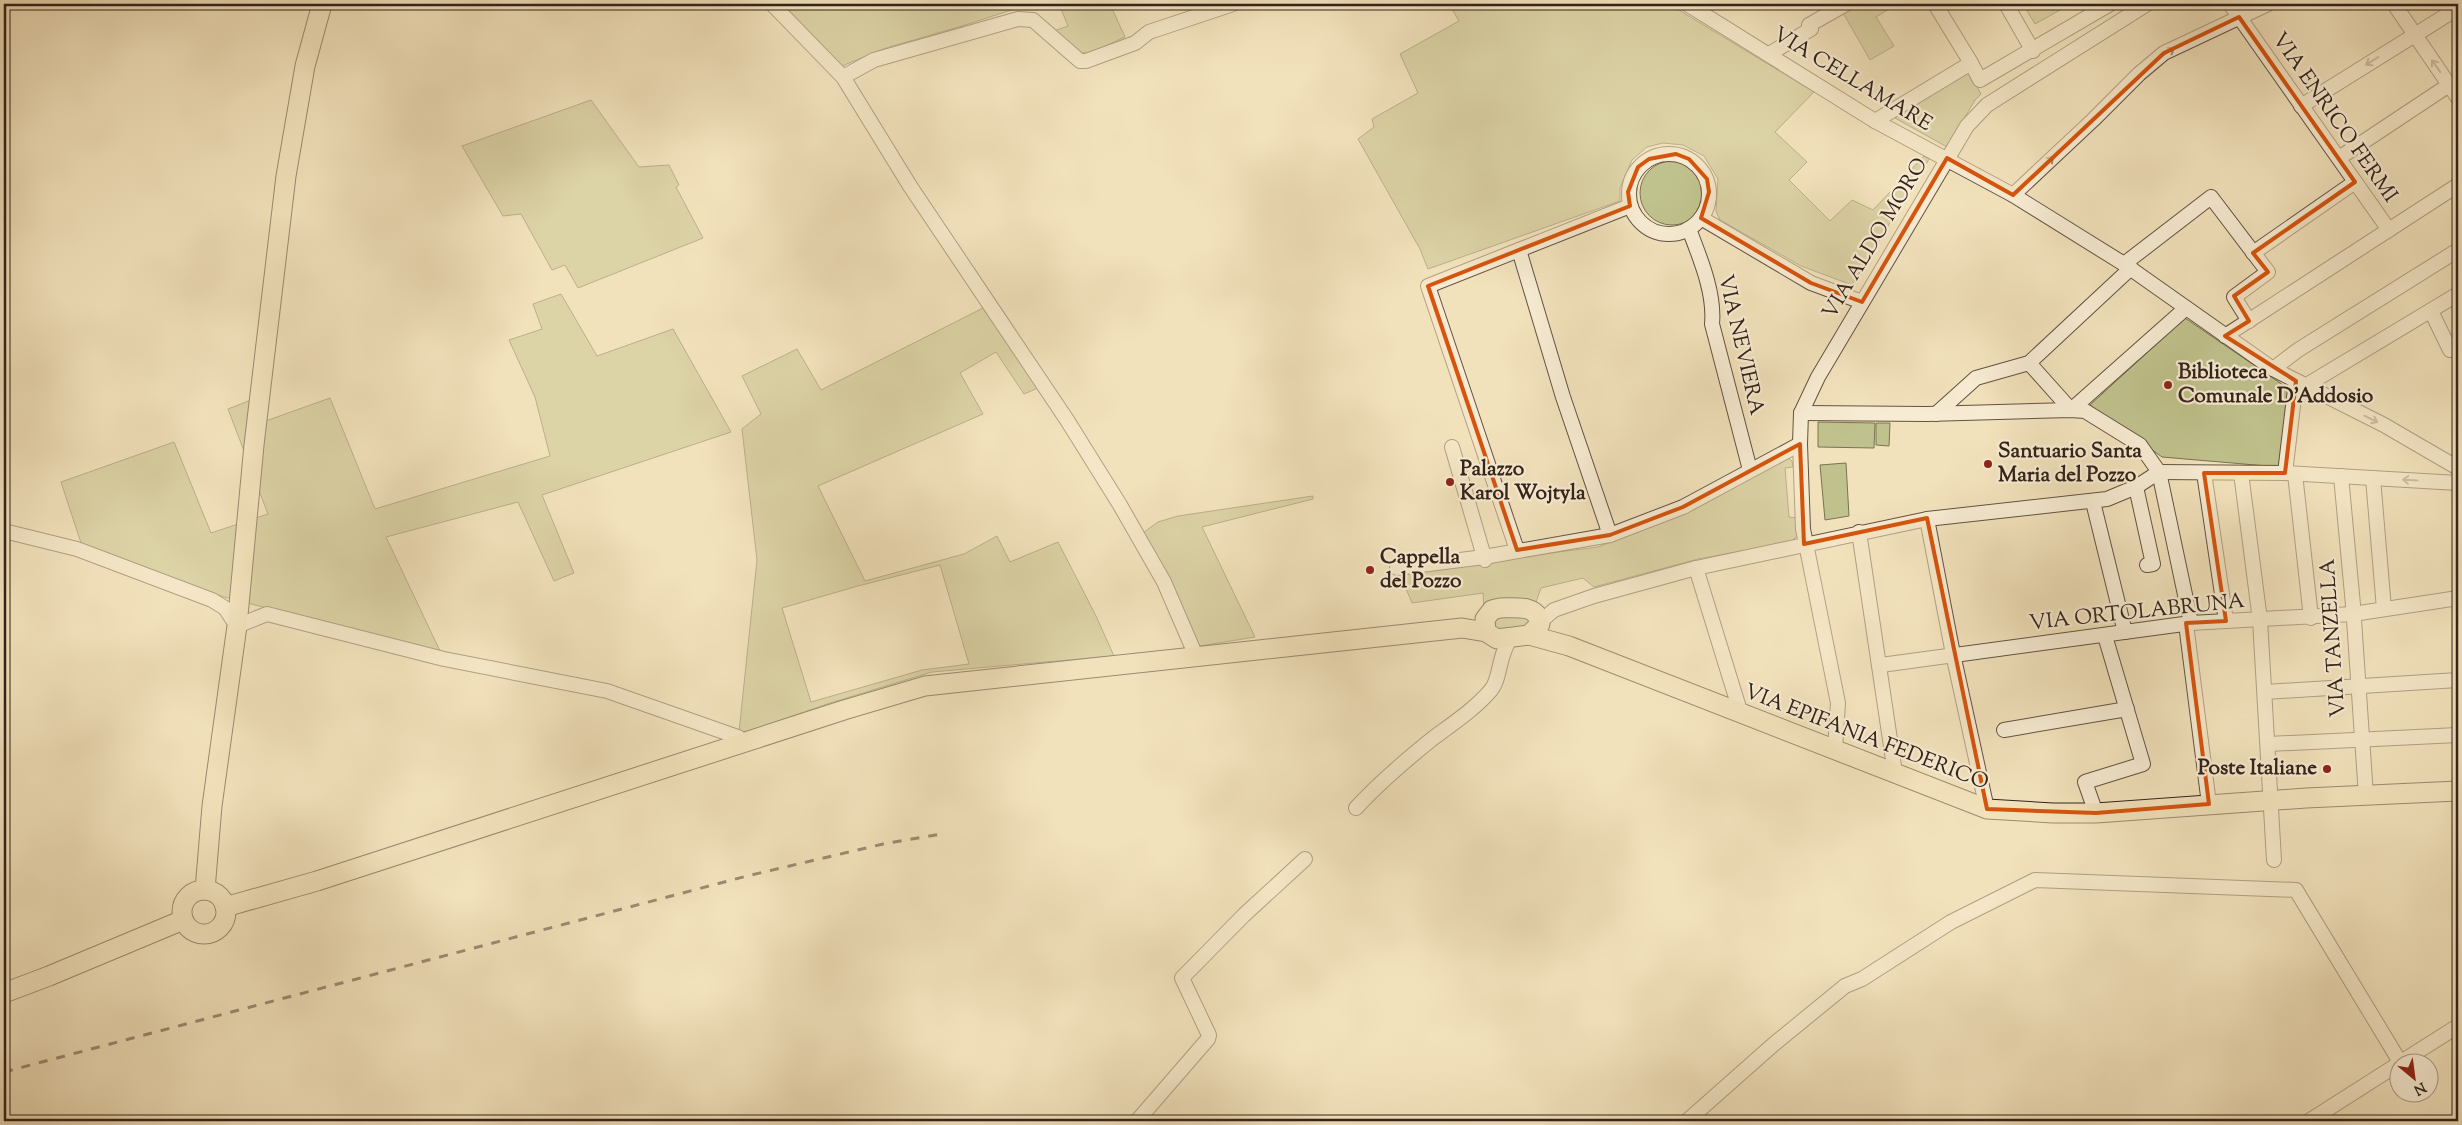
<svg xmlns="http://www.w3.org/2000/svg" width="2462" height="1125" font-family="'Sorts Mill Goudy',serif">
	<style>
		.green { fill: #c0c28d; stroke: #7a7253; fill-rule: evenodd }
		.lines { fill: none; stroke-linecap: round; stroke-linejoin: round }
		.minor-casing { stroke: #635242; stroke-width: 16 }
		.major-casing { stroke: #332219; stroke-width: 21 }
		.minor { stroke: #f7ecd3; stroke-width: 14 }
		.major { stroke: #f2e2bc; stroke-width: 19 }
		.rail { stroke: #332219; stroke-width: 3; stroke-dasharray: 9 9; stroke-linecap: butt }
		.oneway { stroke: #9f917f }
		.marked { fill: none; stroke: #d6540d; stroke-width: 4; stroke-linejoin: round }
		.poi-dot { fill: #8f2418; stroke: #f7ecd3; stroke-width: 2 }
		.labels { text-anchor: middle; dominant-baseline: central; stroke-width: 4.5; stroke-linejoin: round; paint-order: stroke }
		.street-label { font-size: 21px; fill: #332219; stroke: #f7ecd3 }
		.poi-label { font-size: 21px; font-weight: bold; fill: #332219; stroke: #f7ecd3; text-anchor: start }
	</style>
	<rect width="100%" height="100%" fill="#f2e2bc"/>
	<filter id="stains"><feTurbulence type="fractalNoise" baseFrequency=".004" numOctaves="4"/><feColorMatrix values="0 0 0 0 .2 0 0 0 0 .09 0 0 0 0 .02 0 0 0 .5 -.17"/></filter>
	<radialGradient id="worn" r=".72"><stop offset=".6" stop-color="#630" stop-opacity="0"/><stop offset="1" stop-color="#630" stop-opacity=".3"/></radialGradient>
	<g class="green">
		<path d="M774,4H1030L962,26L886,48L837,68Z"/>
		<path d="M1059,4H1110L1125,37C1084,55 1087,63 1051,32L1068,26Z"/>
		<path d="M1449,4H1669L1814,92L1775,132L1807,162L1789,180L1830,221L1852,200L1873,210L1924,156L1929,159L1852,285L1801,266L1720,220L1716,211L1718,179L1704,156L1683,145L1663,143L1647,147L1632,160L1620,188V201L1428,269L1420,249L1358,139L1374,127L1372,119L1418,93L1400,54L1459,21Z"/>
		<path d="M1838,4H1897L1876,17L1894,46L1870,60Z"/>
		<path d="M2023,4H2071L2035,24Z"/>
		<path d="M1969,72L1981,94L1975,100L1947,147L1895,118L1899,112Z"/>
		<path d="M591,100L639,167L669,165L679,185L676,187L703,238L578,288L565,265L552,270L521,214L503,216L462,146Z"/>
		<circle cx="1672" cy="193" r="32"/>
		<path d="M561,294L597,356L673,329L731,432L542,495L574,573L554,581L518,502L386,537L441,653L224,597L81,543L61,482L174,442L211,533L268,514L228,409L251,400L260,423L330,398L375,509L550,456L535,397L509,340L542,329L533,304Z"/>
		<path d="M983,308L1038,388L1024,394L996,352L960,373L983,414L818,486L865,581L964,554L997,536L1010,562L1058,542L1096,616L1114,656L932,672L830,703L749,731L739,732L757,560L742,429L761,414L742,376L797,349L821,390ZM940,565L969,664L922,670L811,702L782,608L858,586Z"/>
		<path d="M2185,318L2289,389L2279,467L2162,457L2090,405Z"/>
		<path d="M1818,422L1875,423L1874,448L1818,447Z"/>
		<path d="M1876,423H1890L1889,446L1876,445Z"/>
		<path d="M1785,456L1792,461L1793,467L1785,468L1789,517L1797,518L1798,535L1791,542L1698,559L1594,587L1583,578L1541,588L1536,602L1499,601L1484,609L1483,593L1412,603L1399,572L1598,547L1695,509Z"/>
		<path d="M1846,463L1849,516L1825,520L1820,465Z"/>
		<path d="M1313,496V499L1202,527L1255,637L1194,647L1140,535L1158,522L1178,516Z"/>
		<path d="M1530,615L1535,625L1496,634L1490,617Z"/>
	</g>
	<g class="lines">
		<defs>
			<g id="minor">
				<path d="M772,4L843,77L910,186L1067,420L1120,505L1164,582L1196,656"/>
				<path d="M1687,4L1875,121L2013,195L2124,264L2273,369L2384,425L2458,468"/>
				<path d="M2006,4L2033,51"/>
				<path d="M2230,4L2389,230"/>
				<path d="M2394,4L2458,98"/>
				<path d="M1769,54L1811,29L1809,25L1846,4"/>
				<path d="M1971,63L1980,80L2110,4"/>
				<path d="M843,77L874,60L1018,19L1033,20L1080,61H1086L1135,43L1149,32L1233,4"/>
				<path d="M2301,106L2458,8"/>
				<path d="M1875,121L1971,63L1935,4"/>
				<circle cx="1669" cy="194" r="40"/>
				<path d="M2339,158L2449,85"/>
				<path d="M2013,195L2093,120L2139,74L2164,53L2268,4"/>
				<path d="M1701,218L1811,283L1862,302"/>
				<path d="M1689,229C1700,258 1715,293 1712,324L1750,470"/>
				<path d="M1519,250L1563,397L1610,535"/>
				<path d="M2253,253L2355,182"/>
				<path d="M2124,264L2211,197L2268,272L2234,297L2249,321"/>
				<path d="M2431,311L2450,350L2458,347"/>
				<path d="M2225,336L2458,185"/>
				<path d="M2029,363L2071,410L2186,308"/>
				<path d="M2273,369L2298,350L2458,250"/>
				<path d="M2305,386L2458,294"/>
				<path d="M1801,413L1927,414L2071,410L2085,411L2140,445L2159,472L2191,623"/>
				<path d="M1936,414L1976,378L2029,363L2131,268"/>
				<path d="M1452,447L1485,560"/>
				<path d="M2159,472L2285,473L2458,483"/>
				<path d="M2204,473L2226,621"/>
				<path d="M2241,473L2260,620L2274,860"/>
				<path d="M2285,473L2296,381"/>
				<path d="M2295,474L2311,618"/>
				<path d="M2341,476L2353,605L2366,796"/>
				<path d="M2373,478L2384,609"/>
				<path d="M2136,487L2153,564L2147,565"/>
				<path d="M2093,502L2125,632"/>
				<path d="M1927,519L1953,654L1987,809"/>
				<path d="M4,531L77,549L212,600L225,608L237,626L267,614L444,659L607,691L738,737L745,743"/>
				<path d="M1859,532L1895,773"/>
				<path d="M1517,550L1428,286L1630,206"/>
				<path d="M1397,568L1484,557L1610,535L1683,507L1800,444"/>
				<path d="M1696,568L1741,714"/>
				<path d="M1541,621L1554,610L1594,596L1696,568L1927,519L2107,499L2136,487L2159,472"/>
				<path d="M2186,624L2209,804"/>
				<path d="M1881,665L2191,623L2353,614L2458,598"/>
				<path d="M2265,692L2458,680"/>
				<path d="M2004,730L2127,709"/>
				<path d="M2268,744L2458,735"/>
				<path d="M1835,749L1838,703L1803,529L1800,444L1801,413L1818,377L1967,126L1987,105L2147,4"/>
				<path d="M1356,808C1379,783 1406,760 1432,739C1452,724 1475,709 1491,690C1501,678 1498,655 1511,638"/>
				<path d="M2096,813L2085,782L2143,764L2105,636"/>
				<path d="M2401,1062L2458,1026"/>
				<path d="M1137,1121L1208,1039L1209,1035L1182,978L1244,915L1305,859"/>
				<path d="M1687,1121L1774,1044L1845,986L1862,979L1951,922L2035,880L2296,890L2400,1062"/>
				<path d="M2309,1121L2400,1063"/>
			</g>
			<g id="major">
				<path d="M1500,608C1515,608 1538,604 1540,624L1529,635L1497,639L1486,632L1485,619L1492,610Z"/>
				<path d="M1529,635L1569,646L1987,809L2053,813H2096L2306,798L2458,791"/>
				<path d="M205,890L212,806L237,626L254,445L286,176L305,66L322,4"/>
				<circle cx="204" cy="912" r="22"/>
				<path d="M225,907L317,881L844,710L925,686L1462,628L1486,632"/>
				<path d="M4,993L49,976L183,920"/>
			</g>
		</defs>
		<use href="#minor" class="minor-casing"/>
		<use href="#major" class="major-casing"/>
		<use href="#minor" class="minor"/>
		<use href="#major" class="major"/>
		<path class="rail" d="M4,1072L747,876L883,844L942,834"/>
	</g>
	<defs><path id="oneway-shaft" d="M-6 0H5M1.5-3L5.5 0L1.5 3" fill="none" stroke-width="1.6" stroke-linecap="round" stroke-linejoin="round" transform="scale(1.25)"/></defs>
	<g class="oneway">
		<use href="#oneway-shaft" transform="translate(2168 52) rotate(-31)"/>
		<use href="#oneway-shaft" transform="translate(2372 61) rotate(148)"/>
		<use href="#oneway-shaft" transform="translate(2436 66) rotate(-125)"/>
		<use href="#oneway-shaft" transform="translate(2048 162) rotate(-43)"/>
		<use href="#oneway-shaft" transform="translate(2371 419) rotate(26)"/>
		<use href="#oneway-shaft" transform="translate(2410 480) rotate(-177)"/>
	</g>
	<path d="M0 0H2462V1125H0ZM2239,17L2355,182L2253,253L2268,272L2234,296L2249,321L2225,336L2296,381L2285,473H2204L2226,621L2186,623L2209,804L2096,813L1987,809L1927,518L1804,544L1800,444L1683,507L1610,535L1517,550L1428,286L1630,206L1628,192L1638,167L1649,159L1676,154L1689,159L1707,179L1709,192L1701,218L1811,283L1862,302L1947,158L2013,195L2164,53Z" fill="#f2e2bc" fill-opacity=".55" fill-rule="evenodd"/>
	<path class="marked" d="M2239,17L2355,182L2253,253L2268,272L2234,296L2249,321L2225,336L2296,381L2285,473H2204L2226,621L2186,623L2209,804L2096,813L1987,809L1927,518L1804,544L1800,444L1683,507L1610,535L1517,550L1428,286L1630,206L1628,192L1638,167L1649,159L1676,154L1689,159L1707,179L1709,192L1701,218L1811,283L1862,302L1947,158L2013,195L2164,53Z"/>
	<g class="poi-dot">
		<circle cx="2168" cy="385" r="5"/>
		<circle cx="1988" cy="464" r="5"/>
		<circle cx="1450" cy="482" r="5"/>
		<circle cx="1370" cy="570" r="5"/>
		<circle cx="2327" cy="769" r="5"/>
	</g>
	<g class="labels">
		<g class="street-label">
			<text transform="translate(1852 80) rotate(31)">VIA CELLAMARE</text>
			<text transform="translate(2334 118) rotate(55)">VIA ENRICO FERMI</text>
			<text transform="translate(1876 239) rotate(-59)">VIA ALDO MORO</text>
			<text transform="translate(1740 345) rotate(77)">VIA NEVIERA</text>
			<text transform="translate(2137 613) rotate(-6)">VIA ORTOLABRUNA</text>
			<text transform="translate(2334 638) rotate(-94)">VIA TANZELLA</text>
			<text transform="translate(1866 738) rotate(21)">VIA EPIFANIA FEDERICO</text>
		</g>
		<g class="poi-label">
			<text x="2178" y="373">Biblioteca<tspan x="2178" dy="24">Comunale D'Addosio</tspan></text>
			<text x="1998" y="452">Santuario Santa<tspan x="1998" dy="24">Maria del Pozzo</tspan></text>
			<text x="1460" y="470">Palazzo<tspan x="1460" dy="24">Karol Wojtyla</tspan></text>
			<text x="1380" y="558">Cappella<tspan x="1380" dy="24">del Pozzo</tspan></text>
			<text x="2317" y="769" text-anchor="end">Poste Italiane</text>
		</g>
	</g>
	<rect width="2462" height="1125" fill="none" stroke="#f2e2bc" stroke-width="20"/>
	<rect x="5" y="5" width="2452" height="1115" fill="none" stroke="#332219" stroke-width="2.5"/>
	<rect x="10" y="10" width="2442" height="1105" fill="none" stroke="#332219"/>
	<g transform="translate(2414 1078) rotate(151)"><circle r="24" fill="#f7ecd3" stroke="#a99b89"/>
	<path d="M0-4L9 19L0 12L-9 19Z" fill="#8f2418"/>
	<text y="-8" font-size="14" font-weight="bold" text-anchor="middle" fill="#332219">N</text>
	</g>
	<rect width="100%" height="100%" filter="url(#stains)"/>
	<rect width="100%" height="100%" fill="url(#worn)"/>
</svg>
